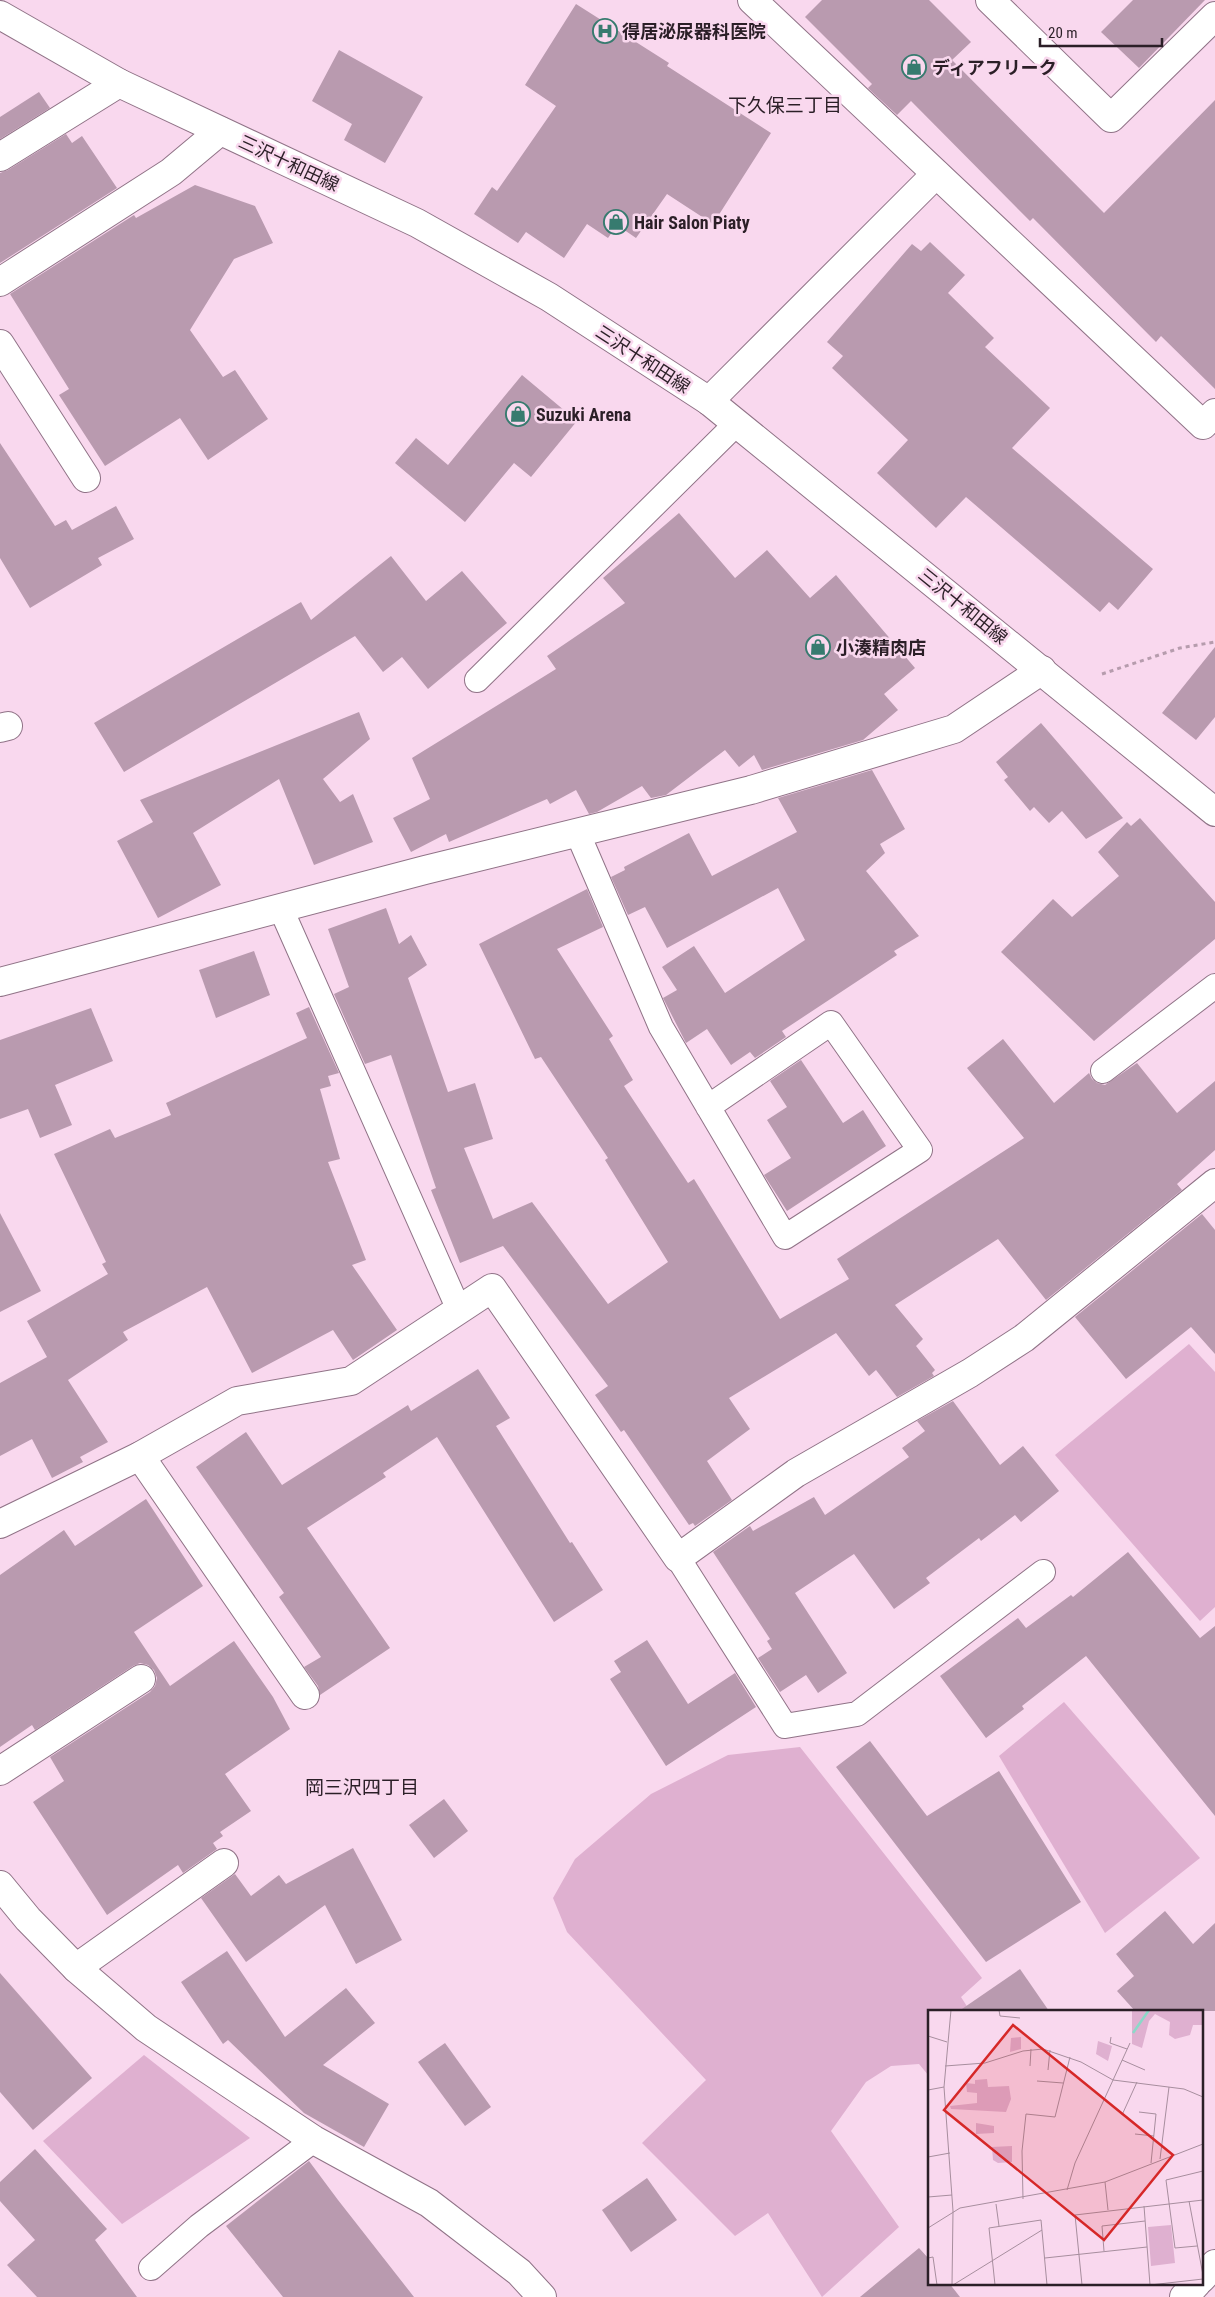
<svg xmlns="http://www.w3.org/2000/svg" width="1215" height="2297" font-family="'Roboto Condensed','Noto Sans JP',sans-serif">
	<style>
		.green { fill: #dfb0d0 }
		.building { fill: #b99aaf }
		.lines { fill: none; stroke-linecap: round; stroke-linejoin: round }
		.service-casing { stroke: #907387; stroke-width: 26 }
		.minor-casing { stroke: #907387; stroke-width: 30 }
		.tertiary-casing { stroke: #907387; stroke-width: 30 }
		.primary-casing { stroke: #907387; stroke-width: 30 }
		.path { stroke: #b69cad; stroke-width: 3; stroke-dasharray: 4 4; stroke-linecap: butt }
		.service { stroke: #fff; stroke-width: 24 }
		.minor { stroke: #fff; stroke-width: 28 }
		.tertiary { stroke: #fff; stroke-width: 28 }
		.primary { stroke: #fff; stroke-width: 28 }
		.labels { text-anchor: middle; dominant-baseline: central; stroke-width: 5; stroke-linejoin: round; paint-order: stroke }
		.poi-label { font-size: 18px; font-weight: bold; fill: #2b1f27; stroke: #f9d8ee; text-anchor: start }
		.street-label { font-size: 18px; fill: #2b1f27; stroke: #f9d8ee }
		.neighbourhood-label { font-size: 19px; fill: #2b1f27; stroke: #f9d8ee }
		.inset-river { fill: none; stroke: #8bd8c8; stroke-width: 2.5 }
		.inset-road { fill: none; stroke: #a78e9e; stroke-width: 1 }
		.view { fill: #d62828; fill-opacity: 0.15; stroke: #d62828; stroke-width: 2.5 }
		.inset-edge { fill: none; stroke: #2b1f27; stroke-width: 2.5 }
	</style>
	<rect width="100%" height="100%" fill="#f9d8ee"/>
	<g class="green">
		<path d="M1189,1344L1215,1372V1607L1200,1621L1055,1455Z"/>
		<path d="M1064,1702L1200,1858L1105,1933L999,1756Z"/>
		<path d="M800,1747L982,1978L961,1997L970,2011H929V2076L919,2064L891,2066L866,2082L831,2131L899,2227L822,2297L768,2213L735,2236L642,2143L706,2080L567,1932L553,1898L575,1859L651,1794L728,1755Z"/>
		<path d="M144,2055L250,2138L122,2224L43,2141Z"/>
	</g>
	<g class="building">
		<path d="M822,0H929L971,42L952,60L1104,213L1215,100V389L1161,336L1156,342L1033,218L1030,221L911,101L897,115L872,92L868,88L872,84L805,17Z"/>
		<path d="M1133,0H1205L1139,68L1101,32Z"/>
		<path d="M576,4L669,63L667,66L771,133L713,224L667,194L636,238L617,225L608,238L587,224L564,258L526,232L518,243L474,214L492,187L497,191L556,106L525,85Z"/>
		<path d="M339,50L423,97L385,163L344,140L352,124L312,101Z"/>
		<path d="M39,92L50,108L0,139V117Z"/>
		<path d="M66,134L72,143L82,136L117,188L0,263V173L8,170Z"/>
		<path d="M195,185L255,206L273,243L234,259L190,330L223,377L235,370L268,419L208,460L180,418L105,466L59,395L69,389L10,294L134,215L136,218Z"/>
		<path d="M930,242L965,275L948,293L994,338L985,347L1050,408L1012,448L1153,569L1118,610L1109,602L1100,612L966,497L936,528L877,473L908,440L832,368L843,356L827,342L912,244L921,251Z"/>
		<path d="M522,375L577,421L531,477L514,463L465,522L395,463L416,438L448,465Z"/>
		<path d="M0,443L55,526L66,520L72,530L116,506L134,539L98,558L102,565L30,608L0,558Z"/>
		<path d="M679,513L735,578L767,550L810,598L836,575L915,668L884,694L898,710L863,740L762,770L754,755L739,767L725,750L666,795L651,798L642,786L597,812L589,814L576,790L550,804L547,799L449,842L446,834L411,852L393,818L430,799L412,758L556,669L547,656L625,603L603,578Z"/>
		<path d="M391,556L426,601L462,571L507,623L428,689L402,657L383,672L355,636L124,772L94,723L301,602L311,620Z"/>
		<path d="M1215,647V717L1196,740L1162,713Z"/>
		<path d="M359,712L370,739L323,779L340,802L353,794L373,842L314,865L279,779L193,833L221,885L158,918L117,841L153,822L140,800Z"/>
		<path d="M1041,723L1123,818L1086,839L1062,811L1049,823L1034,807L1030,811L1004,780L1008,777L996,762Z"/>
		<path d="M872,770L905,829L880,844L885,853L866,871L919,936L894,951L897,955L782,1031L786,1037L755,1058L750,1052L731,1065L707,1029L686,1043L663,998L677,990L662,967L694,946L725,993L805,940L778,888L667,948L645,907L628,915L611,877L625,870L624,867L689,833L712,876L797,832L778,798Z"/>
		<path d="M1140,818L1215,902V939L1094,1041L1001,952L1053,899L1072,917L1119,876L1098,852L1127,822L1131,826Z"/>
		<path d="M587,889L603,927L557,949L613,1036L609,1039L633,1080L624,1086L688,1183L694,1179L780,1319L849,1279L837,1259L1024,1138L967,1068L1003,1039L1054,1103L1089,1073L1092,1079L1097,1083L1105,1085L1137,1063L1177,1113L1215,1081V1150L1177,1184L1182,1190L1046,1300L998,1239L895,1305L923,1339L916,1346L935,1370L932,1373L934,1376L897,1397L876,1370L869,1376L836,1333L729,1398L750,1429L707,1461L732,1500L695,1526L693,1523L689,1525L624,1430L621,1432L595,1395L608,1386L503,1246L460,1263L431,1190L436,1188L391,1055L365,1064L334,994L349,987L328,929L386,908L399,944L411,935L427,965L408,978L448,1092L475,1083L493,1139L464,1148L493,1219L532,1202L608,1304L668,1262L605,1160L608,1158L541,1057L535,1059L479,944Z"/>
		<path d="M254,951L270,995L216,1018L199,970Z"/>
		<path d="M309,1007L339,1073L328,1076L331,1086L320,1089L340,1159L328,1162L366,1260L352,1265L397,1330L353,1360L333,1330L252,1373L207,1287L123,1332L128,1340L68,1380L108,1442L80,1457L83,1462L52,1478L32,1439L0,1456V1383L47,1357L27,1321L108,1274L102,1264L106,1262L54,1154L110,1129L115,1138L171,1115L166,1103L307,1038L296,1013Z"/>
		<path d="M91,1008L113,1061L55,1085L72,1125L40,1138L28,1109L0,1119V1040Z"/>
		<path d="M801,1060L843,1123L863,1110L886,1146L787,1211L764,1175L791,1158L767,1120L787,1107L770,1081Z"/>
		<path d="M0,1213L41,1291L0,1312Z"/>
		<path d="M1202,1214L1215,1230V1354L1191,1327L1126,1379L1075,1317Z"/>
		<path d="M478,1369L510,1418L496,1426L570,1543L572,1542L603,1590L554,1622L437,1437L383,1473L386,1477L307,1528L390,1648L320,1695L318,1686L304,1667L321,1657L279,1597L284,1593L196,1467L246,1432L282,1485L408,1405L411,1411Z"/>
		<path d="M953,1401L1000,1465L1023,1446L1059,1491L1021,1522L1015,1515L981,1541L979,1538L926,1578L930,1583L894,1609L854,1554L795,1593L847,1673L818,1693L806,1675L780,1692L758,1658L772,1649L767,1641L770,1639L713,1552L750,1526L753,1531L814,1497L825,1515L909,1457L902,1448L925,1431L917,1421Z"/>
		<path d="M146,1499L203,1586L134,1632L170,1686L234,1641L273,1697L290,1729L225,1774L251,1811L220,1832L223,1836L213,1843L217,1849L183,1873L178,1865L107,1915L33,1802L64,1781L50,1757L150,1692L155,1686L157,1678L154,1670L148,1665L140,1663L133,1666L35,1730L32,1725L0,1747V1575L64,1530L75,1546Z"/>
		<path d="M1128,1552L1200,1638L1215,1626V1816L1086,1656L1022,1706L1024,1709L986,1738L940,1676L1018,1618L1026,1628L1071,1595L1073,1597Z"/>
		<path d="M647,1640L688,1704L735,1673L756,1707L666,1766L610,1679L621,1672L614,1661Z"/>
		<path d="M870,1741L927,1816L999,1771L1081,1902L986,1962L836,1767Z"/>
		<path d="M444,1799L468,1831L434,1858L409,1825Z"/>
		<path d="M353,1848L402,1940L356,1964L325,1905L246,1962L201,1898L235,1874L251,1896L279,1875L286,1884Z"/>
		<path d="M1165,1911L1193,1944L1215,1923V2011H1135L1117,1991L1134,1976L1116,1954Z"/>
		<path d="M227,1951L285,2037L346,1988L375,2023L323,2065L389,2104L364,2147L304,2113L228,2040L223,2044L181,1982Z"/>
		<path d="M1020,1969L1049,2011H959Z"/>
		<path d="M0,1973L92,2078L33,2130L0,2092Z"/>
		<path d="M445,2043L491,2107L465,2126L418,2062Z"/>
		<path d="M35,2149L107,2229L95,2240L137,2297H37L7,2265L35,2240L0,2201V2182Z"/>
		<path d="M309,2161L338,2200L414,2297H283L226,2226Z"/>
		<path d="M647,2178L677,2220L631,2252L602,2210Z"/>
		<path d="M919,2248L929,2259V2283H949L960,2297H860Z"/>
	</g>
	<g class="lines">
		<defs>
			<g id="service">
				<path d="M477,680L737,423"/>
				<path d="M578,834L661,1027L785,1237L920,1150L831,1023L708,1107"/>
				<path d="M281,909L459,1310"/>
				<path d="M1103,1071L1215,986"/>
				<path d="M678,1558L785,1726L857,1714L1043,1572"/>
				<path d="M151,2268L199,2226L314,2140"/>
			</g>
			<g id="minor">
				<path d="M752,0L1203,425L1215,413"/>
				<path d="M990,0L1111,118L1215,16"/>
				<path d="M0,157L119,83"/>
				<path d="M0,282L171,172L220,131"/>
				<path d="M0,344L86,478"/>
				<path d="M709,401L936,174"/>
				<path d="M0,728L8,726"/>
				<path d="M0,982L425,870L751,790L954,729L1042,670"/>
				<path d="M140,1456L305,1695"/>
				<path d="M0,1524L140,1456L237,1401L351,1381L492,1288L678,1558L796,1473L970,1373L1024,1338L1215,1183"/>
				<path d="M0,1771L141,1679"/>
				<path d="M0,1885L28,1919L76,1968L146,2028L314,2140L429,2203L519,2272L542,2297"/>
				<path d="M76,1968L224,1863"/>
			</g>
			<g id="tertiary">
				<path d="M1201,2279L1215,2264"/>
				<path d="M1184,2297L1197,2283"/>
			</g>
			<path id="primary" d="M0,15L119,83L417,223L549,297L709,401L1215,812"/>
		</defs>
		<use href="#service" class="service-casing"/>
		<use href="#minor" class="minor-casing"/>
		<use href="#tertiary" class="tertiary-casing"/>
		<use href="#primary" class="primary-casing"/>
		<path class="path" d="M1102,674L1180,648L1215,642"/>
		<use href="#service" class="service"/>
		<use href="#minor" class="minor"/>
		<use href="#tertiary" class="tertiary"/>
		<use href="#primary" class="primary"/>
	</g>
	<defs>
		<symbol id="hospital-ring" viewBox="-11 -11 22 22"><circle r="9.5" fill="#f9d8ee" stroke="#377b6f" stroke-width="1.5"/><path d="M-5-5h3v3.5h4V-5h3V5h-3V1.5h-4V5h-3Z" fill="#377b6f"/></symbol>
		<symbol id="shop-ring" viewBox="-11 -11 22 22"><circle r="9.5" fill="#f9d8ee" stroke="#377b6f" stroke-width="1.5"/><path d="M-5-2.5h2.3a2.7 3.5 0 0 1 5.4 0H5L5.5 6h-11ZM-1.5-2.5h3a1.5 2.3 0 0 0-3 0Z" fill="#377b6f"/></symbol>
	</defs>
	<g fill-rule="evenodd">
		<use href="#hospital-ring" x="591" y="17" width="28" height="28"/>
		<use href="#shop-ring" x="900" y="53" width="28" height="28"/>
		<use href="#shop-ring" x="602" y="208" width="28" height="28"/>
		<use href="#shop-ring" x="504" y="400" width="28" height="28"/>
		<use href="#shop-ring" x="804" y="633" width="28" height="28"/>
	</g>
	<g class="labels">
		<g class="poi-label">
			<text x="622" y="31">得居泌尿器科医院</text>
			<text x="932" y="67">ディアフリーク</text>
			<text x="634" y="222">Hair Salon Piaty</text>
			<text x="536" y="414">Suzuki Arena</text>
			<text x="836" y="647">小湊精肉店</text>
		</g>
		<g class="street-label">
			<text transform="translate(289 163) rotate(25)">三沢十和田線</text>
			<text transform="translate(643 359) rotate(33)">三沢十和田線</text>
			<text transform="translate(963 606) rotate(39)">三沢十和田線</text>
		</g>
		<g class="neighbourhood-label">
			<text x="785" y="105">下久保三丁目</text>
			<text x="362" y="1787">岡三沢四丁目</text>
		</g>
	</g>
	<g transform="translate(928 2010)">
		<rect width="275" height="275" fill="#f9d8ee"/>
		<path d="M204,0H275V15H265L262,25L247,29L241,25L242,12L227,4L221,11L214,38L204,34ZM93,27V39L82,42L83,28ZM170,31L184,36L180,51L168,44ZM59,69L60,77L81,76L83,89L78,102L23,99L22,96L49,93V83L39,82L38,73L47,74V70ZM48,113L66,116V123L48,124ZM84,136V152L70,153L65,150L64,137ZM243,215L247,253L223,256L220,217Z" fill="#dfb0d0"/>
		<path class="inset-river" d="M205,23L221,0"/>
		<path class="inset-road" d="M23,0L16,77L25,201L24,275M71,0L72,6L92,8M0,26L19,32M183,27L182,33L199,39M194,50L217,60M17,56L57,53L95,41L115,39L153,52L185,70L256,79L275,87M102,56L103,39M120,60L122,40M109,71L135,73M0,80L16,77M211,102L228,104L223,153M194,105L209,72M207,124L226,126M0,147L22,143M232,149L241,77M177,172L180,200M139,180L147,153L202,33M0,187L24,185M95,189L94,141L98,104L127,107L142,47M261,191L275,265M68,194L71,216M216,196L222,275L275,269M0,218L32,198L177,172L275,134M269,236L247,238L238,170L275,161M176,241L174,216L217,211M0,248L5,247L9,275M117,248L219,237M25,275L114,220M67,275L61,218L113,210L119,275M154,275L147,205L275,190"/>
		<path class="view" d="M85,15L245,145L176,230L16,100Z"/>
		<rect width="275" height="275" class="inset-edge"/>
	</g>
	<path d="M1040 38v8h122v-8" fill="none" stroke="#2b1f27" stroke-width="2.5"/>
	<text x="1048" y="38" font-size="15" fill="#2b1f27" stroke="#f9d8ee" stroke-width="4" paint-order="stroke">20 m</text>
</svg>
